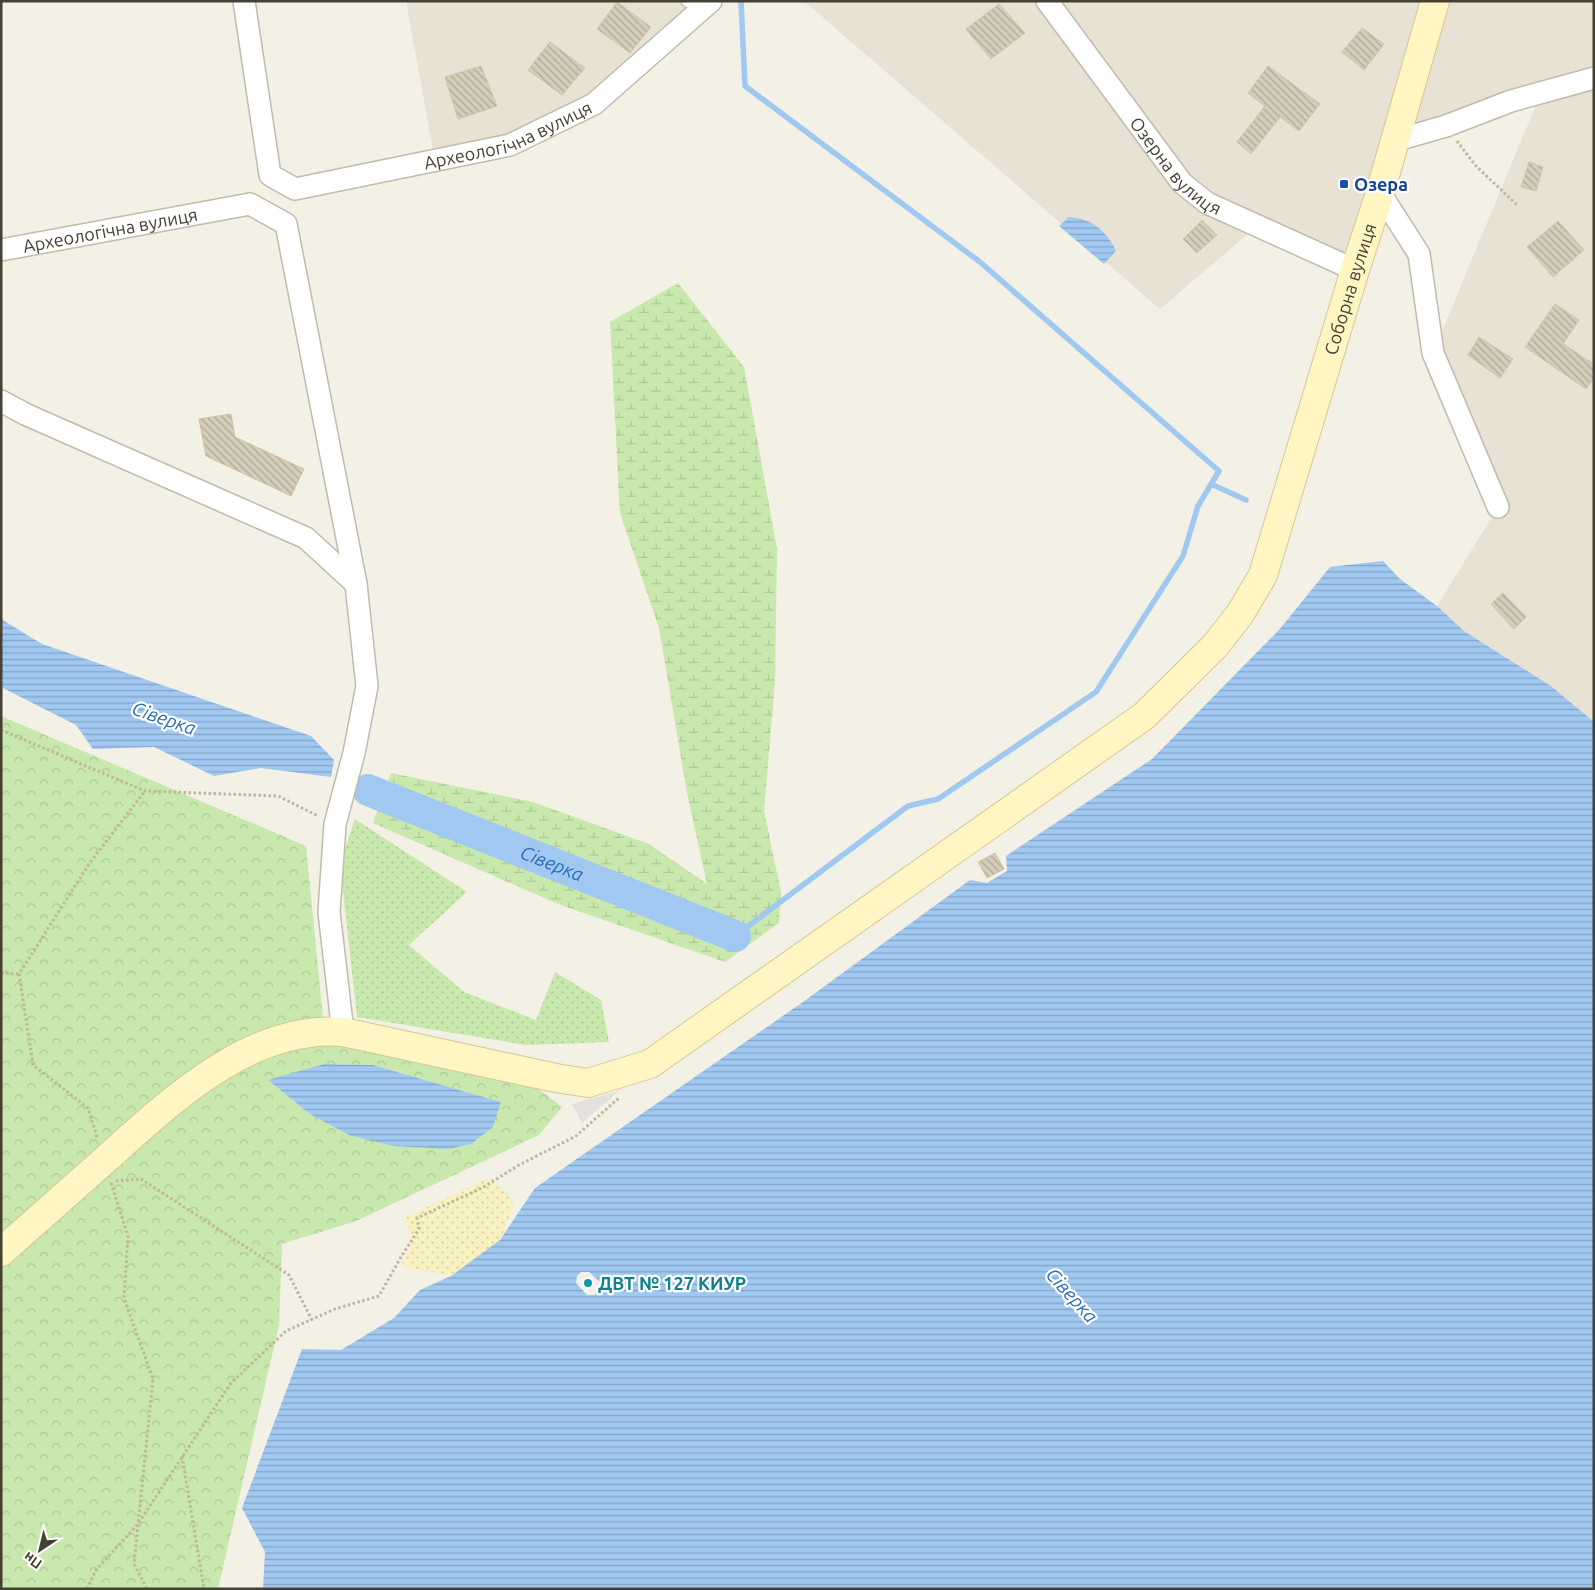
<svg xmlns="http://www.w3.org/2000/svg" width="1595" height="1590" font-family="Ubuntu,sans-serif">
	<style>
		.residential { fill: #e7e2d3 }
		.grass { fill: url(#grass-dots) }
		.forest { fill: url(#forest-crowns); fill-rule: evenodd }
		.wetland { fill: url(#wetland-marsh) }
		.sand { fill: url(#sand-dots) }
		.parking { fill: #e3e1dd }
		.water { fill: url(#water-rules); fill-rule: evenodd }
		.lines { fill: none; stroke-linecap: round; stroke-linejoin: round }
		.stream { stroke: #a0c8f1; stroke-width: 5.5 }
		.river { stroke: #a0c8f1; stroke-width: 32 }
		.building { fill: url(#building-back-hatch); stroke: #cfc5ad }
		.lane-casing { stroke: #c1bbaa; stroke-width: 12 }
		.street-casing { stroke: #c1bbaa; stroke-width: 24 }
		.secondary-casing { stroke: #d4c894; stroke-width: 30 }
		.path { stroke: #c0b699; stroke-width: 3; stroke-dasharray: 2.5 2.5; stroke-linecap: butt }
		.lane { stroke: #fff; stroke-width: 10 }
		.street { stroke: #fff; stroke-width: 21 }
		.secondary { stroke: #fff6c3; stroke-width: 28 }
		.transit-dot { fill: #1a4fb4; stroke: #fff; stroke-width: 2 }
		.culture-dot { fill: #0f9aa8; stroke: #fff; stroke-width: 2 }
		.labels { text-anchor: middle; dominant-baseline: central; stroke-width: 4.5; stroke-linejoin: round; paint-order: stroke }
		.street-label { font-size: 18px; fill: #454034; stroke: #fff }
		.transit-label { font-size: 18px; font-weight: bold; fill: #164399; stroke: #fff; text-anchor: start }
		.culture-label { font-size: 18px; font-weight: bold; fill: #0d838f; stroke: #fff; text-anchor: start }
		.water-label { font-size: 19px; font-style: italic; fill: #2d6db2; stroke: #fff }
	</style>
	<defs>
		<pattern id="grass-dots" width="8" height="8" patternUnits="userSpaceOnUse" patternTransform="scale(1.25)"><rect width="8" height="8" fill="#c8e8ad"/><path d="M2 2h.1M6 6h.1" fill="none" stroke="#adc895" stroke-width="1.8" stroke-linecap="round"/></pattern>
		<pattern id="forest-crowns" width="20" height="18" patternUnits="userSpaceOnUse" patternTransform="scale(1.25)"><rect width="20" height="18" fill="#c8e8ad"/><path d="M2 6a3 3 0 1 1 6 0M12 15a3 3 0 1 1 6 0" fill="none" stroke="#adc895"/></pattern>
		<pattern id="wetland-marsh" width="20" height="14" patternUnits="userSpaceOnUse" patternTransform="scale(1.25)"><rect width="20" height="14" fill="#c8e8ad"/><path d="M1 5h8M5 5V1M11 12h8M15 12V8" fill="none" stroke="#adc895"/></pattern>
		<pattern id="sand-dots" width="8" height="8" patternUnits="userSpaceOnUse" patternTransform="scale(1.25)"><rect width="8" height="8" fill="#f8f1c0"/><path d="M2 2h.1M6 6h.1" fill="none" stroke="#d6d0a6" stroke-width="1.8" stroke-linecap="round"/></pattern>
		<pattern id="water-rules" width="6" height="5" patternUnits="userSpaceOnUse" patternTransform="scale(1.25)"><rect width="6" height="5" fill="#a0c8f1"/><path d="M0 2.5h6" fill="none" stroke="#84a4c4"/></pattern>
		<pattern id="building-back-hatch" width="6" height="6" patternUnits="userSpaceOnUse" patternTransform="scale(1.25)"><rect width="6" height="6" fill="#d4cdba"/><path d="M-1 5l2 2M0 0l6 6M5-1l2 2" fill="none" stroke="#aea898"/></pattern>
	</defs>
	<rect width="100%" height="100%" fill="#f3f0e5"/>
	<g class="residential">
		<path d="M406,1H711L594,104L435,161Z"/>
		<path d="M804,1H1594V722L1551,686L1464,631L1437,606L1498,507L1433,353L1541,93L1395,141L1355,270L1256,227L1160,309Z"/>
	</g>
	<path class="grass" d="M355,819L467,892L409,945L464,992L536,1020L555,972L601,1000L609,1042L526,1045L357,1017L340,864Z"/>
	<path class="forest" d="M1,716L306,846L325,1038L533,1085L562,1107L539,1135L356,1221L282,1244L279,1325L218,1589H1ZM323,1064L373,1065L501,1102L310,1114L269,1081Z"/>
	<path class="wetland" d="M678,283L744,367L777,549L775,683L764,811L781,892L779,923L725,962L558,904L373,823L391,773L533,802L649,844L707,884L687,793L659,628L620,513L610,322Z"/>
	<path class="sand" d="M487,1179L504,1189L514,1205L500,1240L451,1276L401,1266L414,1239L403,1218Z"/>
	<path class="parking" d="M619,1091L582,1123L572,1104Z"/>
	<g class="water">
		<path d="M1069,217C1091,218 1107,231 1116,251L1104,264L1059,226Z"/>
		<path d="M1383,561L1400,579L1437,606L1464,631L1551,686L1594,722V1589H263L265,1552L242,1508L302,1349L341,1350L394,1318L420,1290L451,1276L500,1240L535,1188L803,1002L970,880L987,883L1007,871L1006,856L1152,759L1279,630L1330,567ZM581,1272H589L600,1282V1290L594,1295H587L576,1283L577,1276Z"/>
		<path d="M1,619L42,644L311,736L334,760L331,777L261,768L214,776L154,747L93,749L76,725L1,687Z"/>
		<path d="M324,1064L373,1065L501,1102L493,1127L471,1144L448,1149L393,1146L349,1135L310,1114L268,1080Z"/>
	</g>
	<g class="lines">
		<g class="stream">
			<path d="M1211,484L1246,500"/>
			<path d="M735,936L908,806L938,799L1096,692L1183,556L1198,506L1219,471L980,262L745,86L741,1"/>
		</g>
		<path class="river" id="s1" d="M368,790L735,936"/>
	</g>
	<g class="building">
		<path d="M617,2L651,27L630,53L597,29Z"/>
		<path d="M999,4L1025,33L991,59L966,29Z"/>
		<path d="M1362,28L1384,44L1364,70L1342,52Z"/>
		<path d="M550,42L585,68L562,95L528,70Z"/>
		<path d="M481,66L497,106L458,119L445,77Z"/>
		<path d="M1268,66L1320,104L1299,131L1280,117L1251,154L1237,142L1265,106L1248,93Z"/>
		<path d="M1529,162L1543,167L1536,191L1521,187Z"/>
		<path d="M1202,220L1217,235L1197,253L1183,239Z"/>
		<path d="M1558,221L1584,250L1553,277L1527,247Z"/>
		<path d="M1555,304L1579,320L1563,344L1594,364V378L1586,389L1525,347Z"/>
		<path d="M1479,337L1513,359L1500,378L1468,355Z"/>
		<path d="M231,414L235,437L304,469L291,496L206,456L199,419Z"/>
		<path d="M1503,593L1526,617L1514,629L1491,604Z"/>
		<path d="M995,853L1004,869L987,878L978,862Z"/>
	</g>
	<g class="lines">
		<defs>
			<path id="lane" d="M686,1L702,10"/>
			<g id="street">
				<path id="s2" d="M244,1L270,175L295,189L510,145L594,104L711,1"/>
				<path id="s3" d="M1047,1L1182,183L1207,203L1355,270"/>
				<path d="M1394,141L1446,126L1511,101L1594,78"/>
				<path d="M1380,193L1419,254L1433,353L1498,507"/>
				<path id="s4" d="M1,250L250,204L286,224L356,584"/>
				<path d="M1,401L25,414L306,538L356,584L367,686L354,753L335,824L329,912L343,1032"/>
			</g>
			<g id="secondary">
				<path id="s5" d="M1,1252C36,1221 71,1190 106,1159C171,1101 249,1025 343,1032L556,1078L588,1083L650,1064L1144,716L1214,647L1240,614L1263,575L1355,270L1380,193L1435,1"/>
			</g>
		</defs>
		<use href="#lane" class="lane-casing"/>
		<use href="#street" class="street-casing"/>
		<use href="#secondary" class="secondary-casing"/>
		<g class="path">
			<path d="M1457,141L1475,165L1517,205"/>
			<path d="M1,730L145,791L278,796L318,816"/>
			<path d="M1,973L19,974"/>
			<path d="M97,1137L88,1108L33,1065L19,974L89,864L145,791"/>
			<path d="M116,1181L141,1179L289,1275L312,1320"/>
			<path d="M111,1183L128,1236L124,1298L153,1379L134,1564L147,1589"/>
			<path d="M182,1456L204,1589"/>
			<path d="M87,1589L96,1570L138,1524L231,1383L286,1331L335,1309L379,1296L401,1257L419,1229L417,1218L482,1188L519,1165L576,1136L620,1097"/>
		</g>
		<use href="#lane" class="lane"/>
		<use href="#street" class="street"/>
		<use href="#secondary" class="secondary"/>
	</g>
	<rect class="transit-dot" x="1339" y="179" width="10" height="10" rx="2.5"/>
	<circle class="culture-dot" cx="588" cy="1283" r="5"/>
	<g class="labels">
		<g class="street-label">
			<text stroke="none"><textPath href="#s2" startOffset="425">Археологічна вулиця</textPath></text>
			<text stroke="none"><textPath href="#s3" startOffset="210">Озерна вулиця</textPath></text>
			<text stroke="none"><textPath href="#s4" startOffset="111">Археологічна вулиця</textPath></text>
			<text stroke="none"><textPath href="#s5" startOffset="1821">Соборна вулиця</textPath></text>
		</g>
		<g class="transit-label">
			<text x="1354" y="184">Озера</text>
		</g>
		<g class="culture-label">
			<text x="598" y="1283">ДВТ № 127 КИУР</text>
		</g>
		<g class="water-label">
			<text transform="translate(164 718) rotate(19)">Сіверка</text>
			<text stroke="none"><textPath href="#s1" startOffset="198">Сіверка</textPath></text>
			<text transform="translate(1072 1295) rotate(48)">Сіверка</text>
		</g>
	</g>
	<rect width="1595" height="1590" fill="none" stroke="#454034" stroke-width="5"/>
	<g transform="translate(40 1550) rotate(215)" stroke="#ffffff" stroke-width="4" paint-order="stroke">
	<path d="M0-4L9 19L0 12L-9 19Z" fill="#454034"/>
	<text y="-8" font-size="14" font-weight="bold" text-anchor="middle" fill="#454034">Пн</text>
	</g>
</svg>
